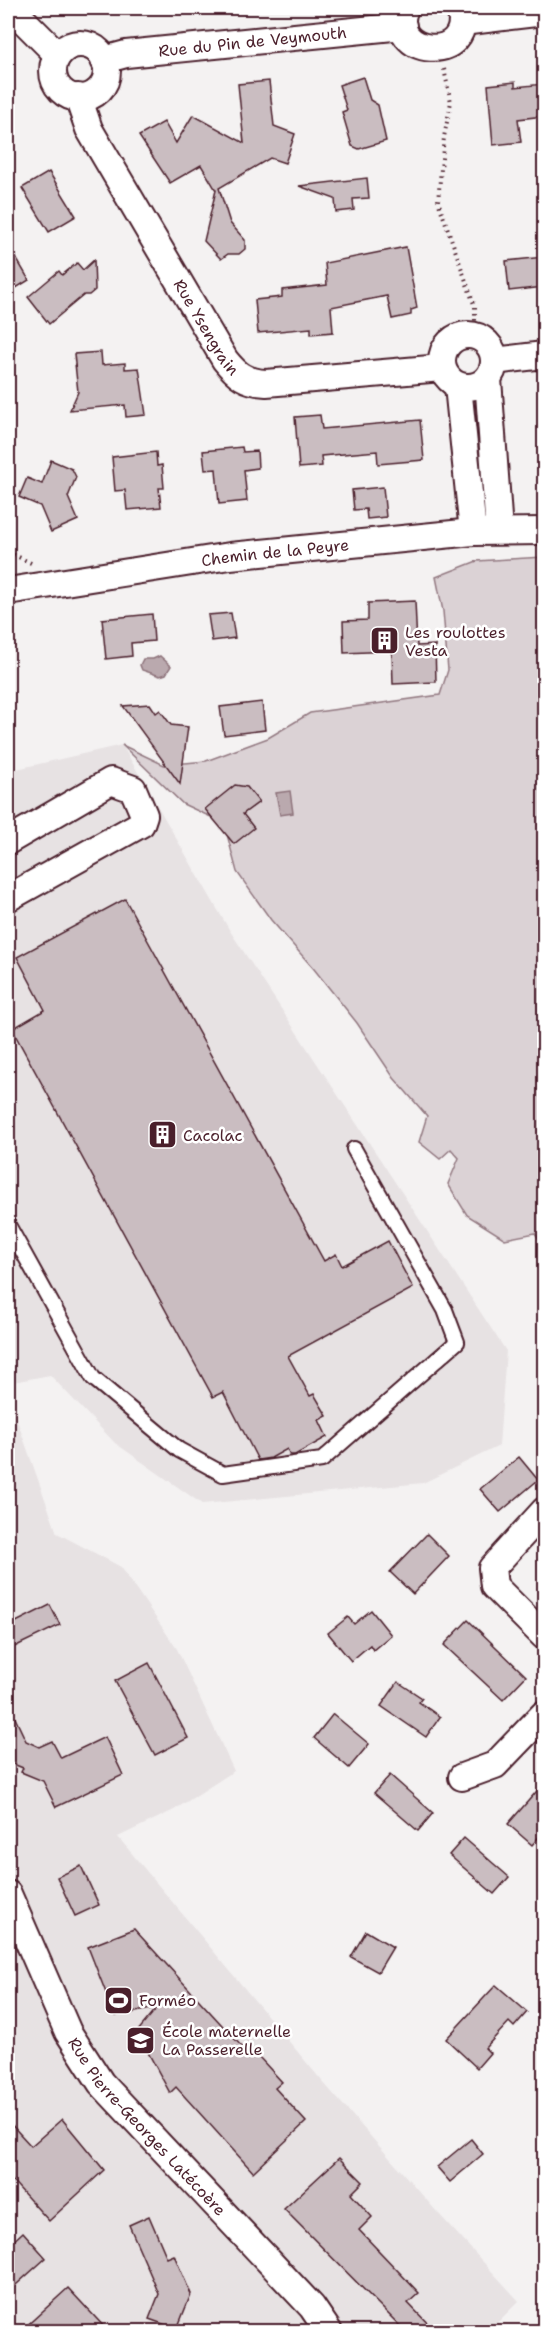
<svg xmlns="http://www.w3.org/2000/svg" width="552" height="2339" font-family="'Shantell Sans',sans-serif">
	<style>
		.built { fill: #e7e2e3 }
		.green { fill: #dbd2d5; stroke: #927880; stroke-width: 1.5 }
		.water { fill: #baa9ae; stroke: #8d727a; stroke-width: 1.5 }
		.building { fill: #cabdc1; stroke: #4a1f2b; stroke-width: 1.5 }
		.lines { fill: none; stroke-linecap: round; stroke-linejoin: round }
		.lane-casing { stroke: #4a1f2b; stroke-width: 18 }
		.street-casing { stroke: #4a1f2b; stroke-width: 30 }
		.path { stroke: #4a1f2b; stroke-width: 4; stroke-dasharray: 1.5 4.5; stroke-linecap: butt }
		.lane { stroke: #fff; stroke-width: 14 }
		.street { stroke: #fff; stroke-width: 26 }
		.labels { text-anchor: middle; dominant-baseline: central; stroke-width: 5; stroke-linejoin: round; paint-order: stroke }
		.street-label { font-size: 16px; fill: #4a1f2b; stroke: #fff }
		.poi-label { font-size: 16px; fill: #4a1f2b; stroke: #fff; text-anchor: start }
	</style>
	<rect width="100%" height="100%" fill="#f4f2f2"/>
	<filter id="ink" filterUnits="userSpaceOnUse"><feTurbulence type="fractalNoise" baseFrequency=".0167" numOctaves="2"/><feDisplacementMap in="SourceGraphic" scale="12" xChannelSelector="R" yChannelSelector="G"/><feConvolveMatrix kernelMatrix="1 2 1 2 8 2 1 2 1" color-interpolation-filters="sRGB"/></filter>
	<g filter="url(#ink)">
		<g class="built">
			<path d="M122,745L230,931L506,1351L499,1446L423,1483L202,1504L115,1443L50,1375L8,1383V771Z"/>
			<path d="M8,1395L57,1533L121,1567L177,1649L234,1771L174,1810L118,1837L322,2081L438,2213L519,2301L489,2331H8Z"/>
		</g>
		<path class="green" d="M544,557V1247L535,1233L505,1239L467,1215L448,1184L459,1158L451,1149L440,1159L419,1142L427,1116L394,1078L357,1023L314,969L271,920L237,872L224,823L183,804L122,745L164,765L206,761L268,738L310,713L440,695L448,670L443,611L436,577L477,561Z"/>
		<g class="water">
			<path d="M160,656L171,666L166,674L160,676L142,670L140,665L143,659H153Z"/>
			<path d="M290,791L293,813L280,815L276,793Z"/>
		</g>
		<g class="building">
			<path d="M363,77L370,100L378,105L386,141L359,149L352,146L342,112L347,110L339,85Z"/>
			<path d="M269,81L274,126L295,134L285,163L270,158L219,188L230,223L245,240V249L239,254H228L221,259L204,241L216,190L201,165L170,183L139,136L164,122L176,143L193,115L244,143L238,84Z"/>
			<path d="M515,82V87L544,84V116L518,119L521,142L493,145L488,85Z"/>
			<path d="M49,172L76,216L49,232L22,188Z"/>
			<path d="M367,178L369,198L353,199L354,210L336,212L335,199L299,186Z"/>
			<path d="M8,244L29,280L8,293Z"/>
			<path d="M406,247L417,308L411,310V315L392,319L387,296L331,307L333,332L311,334V328L258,333L255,300L282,297V290L327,285L325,263Z"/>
			<path d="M544,257V287L509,291L506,261Z"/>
			<path d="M94,260L95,290L89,295H84L49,324L28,297L59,271L62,275L77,263L83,270Z"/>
			<path d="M101,352L102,365L125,363V369L139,368L146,415L126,417L125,405L70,410L78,392L74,354Z"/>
			<path d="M320,415L322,429L420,420L424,460L378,464L377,451L321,456L322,466L299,468L295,417Z"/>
			<path d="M242,447L243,452L257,451L258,468L244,470L247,501L219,504L216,469L205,470L203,451Z"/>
			<path d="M156,452L157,466L162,465L164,488H159L161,507L127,510L125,490L115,491L112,457Z"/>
			<path d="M51,460L72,469L76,477L68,497L78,520L51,532L40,506L19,497L27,478L42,484Z"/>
			<path d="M383,487L386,517L367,519L366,509L354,510L352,490Z"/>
			<path d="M415,601L417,646L435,645L436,682L393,684L392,651L344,653L343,621L368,620V603Z"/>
			<path d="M231,613L235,638L212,641L208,615Z"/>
			<path d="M152,614L154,641L131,643L132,656L106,659L102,619Z"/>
			<path d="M262,702L265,730L224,735L220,707Z"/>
			<path d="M150,704L156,713L160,710L171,725L188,727L180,784L123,706Z"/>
			<path d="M235,785L247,787L259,802L243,814L254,828L234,844L205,809Z"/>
			<path d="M125,899L324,1261L336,1254L342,1266L388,1241L413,1288L288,1356L310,1396L314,1394L327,1416L319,1420L327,1437L295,1455H290L287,1449L271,1458L258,1460L223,1392L213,1397L12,1029L45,1010L17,957Z"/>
			<path d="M519,1457L538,1480L500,1512L480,1489Z"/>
			<path d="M427,1534L449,1556L413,1594L390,1572Z"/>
			<path d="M50,1605L60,1625L8,1650V1626Z"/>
			<path d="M371,1610L391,1635L373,1650L370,1645L351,1661L328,1633L348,1617L354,1624Z"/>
			<path d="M468,1620L526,1676L503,1700L444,1645Z"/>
			<path d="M149,1663L188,1738L155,1755L115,1681Z"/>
			<path d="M398,1682L422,1698L419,1702L440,1717L426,1737L381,1706Z"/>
			<path d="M8,1703L26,1741L39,1747L52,1741L61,1758L105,1737L123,1775L56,1807L43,1781L21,1772L23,1768L8,1762Z"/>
			<path d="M333,1714L369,1744L349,1768L314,1738Z"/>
			<path d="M390,1775L433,1813L418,1831L374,1793Z"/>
			<path d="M544,1783V1831L532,1845L508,1824Z"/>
			<path d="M464,1838L509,1877L494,1894L449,1855Z"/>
			<path d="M81,1866L99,1905L75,1916L57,1877Z"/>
			<path d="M134,1929L243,2048L247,2044L282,2082L275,2088L306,2122L253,2172L176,2087L170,2093L137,2032L157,2008L115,2016L88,1947Z"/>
			<path d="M366,1931L393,1947L378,1972L351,1957Z"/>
			<path d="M496,1985L527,2012L514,2027L509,2022L485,2048L490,2053L477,2068L446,2039Z"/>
			<path d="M62,2119L104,2170L49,2221L8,2176V2121L31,2146Z"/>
			<path d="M471,2139L483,2154L450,2182L437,2167Z"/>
			<path d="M339,2158L363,2182L351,2194L372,2217L359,2230L419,2293L408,2303L435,2331H405L284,2209Z"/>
			<path d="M149,2216L167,2258L174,2255L191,2294L177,2329L149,2319L159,2294L129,2225Z"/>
			<path d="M23,2232L46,2258L8,2292V2246Z"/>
			<path d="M68,2288L108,2331H21Z"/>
		</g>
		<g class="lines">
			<defs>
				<path id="lane" d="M8,1225L93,1378L179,1450L223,1474L322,1460L457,1342L445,1310L354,1149"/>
				<g id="street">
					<path d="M16,8L22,19L58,55"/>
					<path d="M405,8C384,56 476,66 460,8"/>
					<path d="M462,22L544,12"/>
					<circle cx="80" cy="71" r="27"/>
					<path id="s1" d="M104,60L126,54L403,26"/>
					<path id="s2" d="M78,97L89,129L225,360C237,375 246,382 266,383L442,368"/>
					<circle cx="468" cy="361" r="26"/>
					<path d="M494,361L544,355"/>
					<path d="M488,379L499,531"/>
					<path d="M458,386L473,532"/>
					<path id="s3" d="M8,591L230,556L473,532L544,531"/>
					<path d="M8,841L111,781L133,789L144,815L141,824L8,898"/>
					<path d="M544,1511L492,1568L494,1586L544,1636"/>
					<path d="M462,1777L495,1765L544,1714"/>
					<path id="s4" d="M8,1894L68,2032L101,2083L312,2307L329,2332"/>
				</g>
			</defs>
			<use href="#lane" class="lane-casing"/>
			<use href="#street" class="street-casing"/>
			<g class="path">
				<path d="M444,69L451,102L444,137L438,201L475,307V336"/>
				<path d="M8,552L31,563"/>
			</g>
			<use href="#lane" class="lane"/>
			<use href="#street" class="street"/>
		</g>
	</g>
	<defs>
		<symbol id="building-square" viewBox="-11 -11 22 22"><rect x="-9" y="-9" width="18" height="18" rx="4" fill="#4a1f2b" stroke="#fff"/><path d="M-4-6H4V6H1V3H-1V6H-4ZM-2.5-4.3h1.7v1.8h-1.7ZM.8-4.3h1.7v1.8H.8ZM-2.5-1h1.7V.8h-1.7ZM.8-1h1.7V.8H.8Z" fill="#fff"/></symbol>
		<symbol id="stadium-square" viewBox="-11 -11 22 22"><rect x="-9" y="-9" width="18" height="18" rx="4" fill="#4a1f2b" stroke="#fff"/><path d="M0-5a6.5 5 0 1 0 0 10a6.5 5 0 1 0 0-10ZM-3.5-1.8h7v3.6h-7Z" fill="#fff"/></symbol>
		<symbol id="school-square" viewBox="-11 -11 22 22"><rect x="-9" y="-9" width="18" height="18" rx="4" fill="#4a1f2b" stroke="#fff"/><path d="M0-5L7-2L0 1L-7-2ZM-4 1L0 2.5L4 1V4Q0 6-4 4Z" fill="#fff"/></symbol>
	</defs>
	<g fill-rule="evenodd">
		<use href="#building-square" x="368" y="624" width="33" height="33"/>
		<use href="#building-square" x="146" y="1118" width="33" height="33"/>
		<use href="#stadium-square" x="102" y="1984" width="33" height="33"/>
		<use href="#school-square" x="124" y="2024" width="33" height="33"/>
	</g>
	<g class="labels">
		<g class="street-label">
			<text stroke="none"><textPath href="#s1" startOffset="150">Rue du Pin de Veymouth</textPath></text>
			<text stroke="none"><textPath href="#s2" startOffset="264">Rue Ysengrain</textPath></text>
			<text stroke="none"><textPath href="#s3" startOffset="270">Chemin de la Peyre</textPath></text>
			<text stroke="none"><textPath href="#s4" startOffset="274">Rue Pierre-Georges Latécoère</textPath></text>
		</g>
		<g class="poi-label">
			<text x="405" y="632">Les roulottes<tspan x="405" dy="18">Vesta</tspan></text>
			<text x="183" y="1135">Cacolac</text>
			<text x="139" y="2000">Forméo</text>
			<text x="162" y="2031">École maternelle<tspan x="162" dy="18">La Passerelle</tspan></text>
		</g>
	</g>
	<rect width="552" height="2339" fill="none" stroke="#fff" stroke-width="30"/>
	<rect x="15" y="15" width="522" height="2309" fill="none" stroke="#4a1f2b" stroke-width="2" filter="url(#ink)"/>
</svg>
